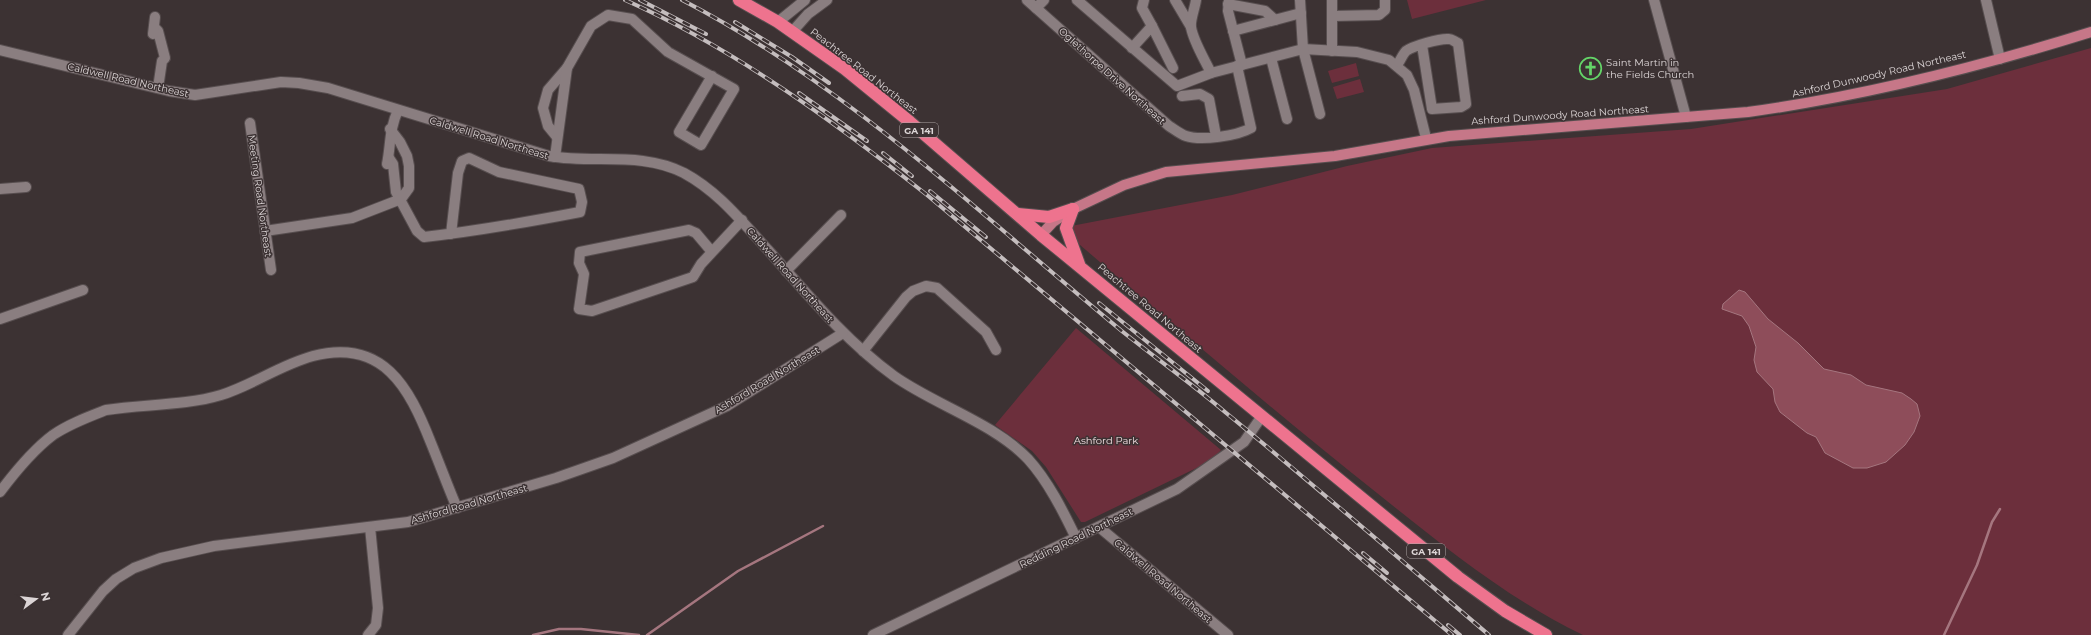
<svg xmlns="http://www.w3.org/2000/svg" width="2091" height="635" font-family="Montserrat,sans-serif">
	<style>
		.green { fill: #6c2f3c }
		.water { fill: #8e4d5a; stroke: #a5767f }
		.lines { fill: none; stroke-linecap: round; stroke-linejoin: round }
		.stream { stroke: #a5767f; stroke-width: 2.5 }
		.minor-casing { stroke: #574e4f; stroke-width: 12 }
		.major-casing { stroke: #574e4f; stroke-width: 12 }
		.highway-casing { stroke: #574e4f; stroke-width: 14 }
		.minor { stroke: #8a7e80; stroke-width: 10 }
		.major { stroke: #c67788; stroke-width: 10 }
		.highway { stroke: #ee738e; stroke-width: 12 }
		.rail-casing { stroke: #c4bdbe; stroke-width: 4 }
		.rail { stroke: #3c3233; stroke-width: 2.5; stroke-dasharray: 8; stroke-linecap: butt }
		.labels { text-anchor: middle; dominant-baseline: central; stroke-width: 3; stroke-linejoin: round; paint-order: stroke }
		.shield { fill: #3c3233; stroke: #aca4a5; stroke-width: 1 }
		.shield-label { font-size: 9px; font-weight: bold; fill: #dcd5d6 }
		.poi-label { font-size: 10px; fill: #dcd5d6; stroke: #3c3233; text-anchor: start }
		.street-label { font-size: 10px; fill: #dcd5d6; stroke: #3c3233 }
		.park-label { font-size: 10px; fill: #f2dde0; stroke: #3c3233 }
	</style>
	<rect width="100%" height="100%" fill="#3c3233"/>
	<g class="green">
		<path d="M1407,0H1486L1412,19Z"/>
		<path d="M2091,48V635H1583C1508,599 1442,545 1377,493C1271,409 1169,321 1066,233V227L1232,195L1347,166L1432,148L1691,129L1947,89Z"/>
		<path d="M1356,63L1359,76L1332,83L1328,71Z"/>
		<path d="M1360,79L1364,92L1337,99L1333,87Z"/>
		<path d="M1076,328L1221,450L1211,461L1085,522H1081L1046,467L1032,451L995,425Z"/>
	</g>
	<path class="water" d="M1739,290L1745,292L1768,319L1798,343L1824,369L1851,375L1866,385L1902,393L1911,399L1917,404L1920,416L1914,432L1905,445L1886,462L1867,468H1853L1825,453L1816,437L1807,433L1780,412L1775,402L1773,389L1757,372L1754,360L1756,347L1749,326L1742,316L1722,309L1723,304Z"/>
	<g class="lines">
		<g class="stream">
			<path d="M533,635L559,629H581L639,635"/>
			<path d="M647,635L738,571L823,526"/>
			<path d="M1944,635L1977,565L1992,522L2000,509"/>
		</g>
		<defs>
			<g id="minor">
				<path d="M1027,0L1036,8L1044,0"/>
				<path d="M1077,0L1177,86L1211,73L1303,49L1357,52L1389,60L1407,75L1414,90L1426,138"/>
				<path d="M1144,0L1142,8L1152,26"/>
				<path d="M1175,0L1191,27"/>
				<path d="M1196,0C1195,8 1190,20 1191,27C1193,41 1205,60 1211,73"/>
				<path d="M1229,0L1228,11L1242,65"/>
				<path d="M1300,0L1303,49L1320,114"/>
				<path d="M1654,0L1686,117"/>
				<path d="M1986,0L2000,59"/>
				<path d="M1228,4L1265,11L1275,20"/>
				<path d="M1036,8L1169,126C1174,129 1180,134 1186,136C1201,141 1237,136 1251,128L1237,66"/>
				<path d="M1333,16L1379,15L1385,10V0"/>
				<path d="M778,22L805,0"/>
				<path d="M154,27L158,31L165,58L162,61L158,88"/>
				<path d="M1233,31L1301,13"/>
				<path d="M792,32L808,14L827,0"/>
				<path d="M153,34L155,17"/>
				<path d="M1132,48L1152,26L1173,68"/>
				<path d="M0,50L169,91L195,95L281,82L299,83L328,88L549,156C594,164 641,151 684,173C719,192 742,222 769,251C808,295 846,341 894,376C935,405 994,423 1028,459C1048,481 1063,511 1076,538"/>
				<path d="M1332,51V0"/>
				<path d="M1271,58L1287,119"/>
				<path d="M1399,62C1401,59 1403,54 1406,51C1413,46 1440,38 1449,39C1452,39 1455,42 1458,43L1466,104L1461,107L1432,109L1422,45"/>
				<path d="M1182,96L1200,94L1209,99L1216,136"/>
				<path d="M250,123L271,270"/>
				<path d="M557,137L548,126L543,108L548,90L567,68L591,26L608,15L632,19L668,52L734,89L701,145L679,132L712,76"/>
				<path d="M555,157L567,68"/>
				<path d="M389,158L393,164L396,192L417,231L424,237C477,231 528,222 580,212L582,202L579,189L499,172L469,158L462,161L458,173L451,234"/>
				<path d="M387,164C391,144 389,130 398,110"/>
				<path d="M0,189L26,187"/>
				<path d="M265,231L352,218L401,199L409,188V166L407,156L400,142L390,129"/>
				<path d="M712,252L696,233L689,230L580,252L579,263L584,274L579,309L592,311L693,277L701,264L742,220"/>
				<path d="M786,271L841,215"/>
				<path d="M0,319L83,290"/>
				<path d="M863,351L906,297L913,291L926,286L937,288L986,332L996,350"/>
				<path d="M0,492C15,472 33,450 53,435C69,424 88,417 106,410C143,404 184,406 221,395C253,385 280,365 313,356C383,338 409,387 431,443C440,465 448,487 457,508"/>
				<path d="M1099,527L1228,635"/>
				<path d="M68,635L103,591L116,579L134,568L161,558L214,546L408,522L556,478L613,458L727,406L843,333"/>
				<path d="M368,635L376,625L378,608L370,527"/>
				<path d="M873,635L1177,489L1244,442L1262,416"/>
			</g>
			<path id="major" d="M1041,235L1053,222L1073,209L1124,185L1166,172L1335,156L1449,136L1748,112C1864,96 1979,67 2091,32"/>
			<g id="highway">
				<path d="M739,0L778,22L845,69L910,122L1041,235L1458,577L1505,611L1546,635"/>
				<path d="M1073,209L1066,228L1079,264"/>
				<path d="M1018,214L1049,217L1073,209"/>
			</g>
		</defs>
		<use href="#minor" class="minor-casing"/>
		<use href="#major" class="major-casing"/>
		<use href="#highway" class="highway-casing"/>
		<use href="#minor" class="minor"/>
		<use href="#major" class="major"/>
		<use href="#highway" class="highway"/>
		<defs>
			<g id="rail">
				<path d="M625,0C735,49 833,121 927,195L1452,635"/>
				<path d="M640,0L706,34"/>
				<path d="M682,0C847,85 981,215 1123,332C1157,359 1192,384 1225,412C1314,485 1401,560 1489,635"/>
				<path d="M735,22L792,57L829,83"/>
				<path d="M799,93L867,141"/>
				<path d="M883,153L912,176"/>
				<path d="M930,191L986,237"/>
				<path d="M1099,303L1208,391"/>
				<path d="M1363,553L1387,573"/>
				<path d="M1448,625L1460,635"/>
			</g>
		</defs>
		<use href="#rail" class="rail-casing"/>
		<use href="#rail" class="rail"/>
	</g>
	<defs>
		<symbol id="church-ring" viewBox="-11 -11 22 22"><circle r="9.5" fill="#3c3233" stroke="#64d468" stroke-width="1.5"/><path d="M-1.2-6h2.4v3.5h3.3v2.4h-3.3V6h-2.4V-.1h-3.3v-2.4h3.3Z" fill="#64d468"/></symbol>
	</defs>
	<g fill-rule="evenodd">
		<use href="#church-ring" x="1578" y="56" width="25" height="25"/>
	</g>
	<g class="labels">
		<g class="shield">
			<rect x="900" y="123" width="38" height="14" rx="3"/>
			<rect x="1407" y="544" width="38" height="14" rx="3"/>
		</g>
		<g class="shield-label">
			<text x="919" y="130">GA 141</text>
			<text x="1426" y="551">GA 141</text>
		</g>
		<g class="poi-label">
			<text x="1606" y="62">Saint Martin in<tspan x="1606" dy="12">the Fields Church</tspan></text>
		</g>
		<g class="street-label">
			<text transform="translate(864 71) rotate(38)">Peachtree Road Northeast</text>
			<text transform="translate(1879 74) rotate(-13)">Ashford Dunwoody Road Northeast</text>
			<text transform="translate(1112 76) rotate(42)">Oglethorpe Drive Northeast</text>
			<text transform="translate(128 80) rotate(13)">Caldwell Road Northeast</text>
			<text transform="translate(1560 115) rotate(-4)">Ashford Dunwoody Road Northeast</text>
			<text transform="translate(489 138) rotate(17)">Caldwell Road Northeast</text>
			<text transform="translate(260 196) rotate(82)">Meeting Road Northeast</text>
			<text transform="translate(790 275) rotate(48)">Caldwell Road Northeast</text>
			<text transform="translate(1150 308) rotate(40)">Peachtree Road Northeast</text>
			<text transform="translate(767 380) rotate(-31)">Ashford Road Northeast</text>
			<text transform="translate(469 504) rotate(-16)">Ashford Road Northeast</text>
			<text transform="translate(1076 538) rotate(-26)">Redding Road Northeast</text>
			<text transform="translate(1163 581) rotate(40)">Caldwell Road Northeast</text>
		</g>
		<g class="park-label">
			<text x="1106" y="440">Ashford Park</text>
		</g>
	</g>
	<g transform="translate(36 599) rotate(75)" stroke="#3c3233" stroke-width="3" paint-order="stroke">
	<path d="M0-3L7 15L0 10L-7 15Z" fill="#dcd5d6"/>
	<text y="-6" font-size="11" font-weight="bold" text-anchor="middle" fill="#dcd5d6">N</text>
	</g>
</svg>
